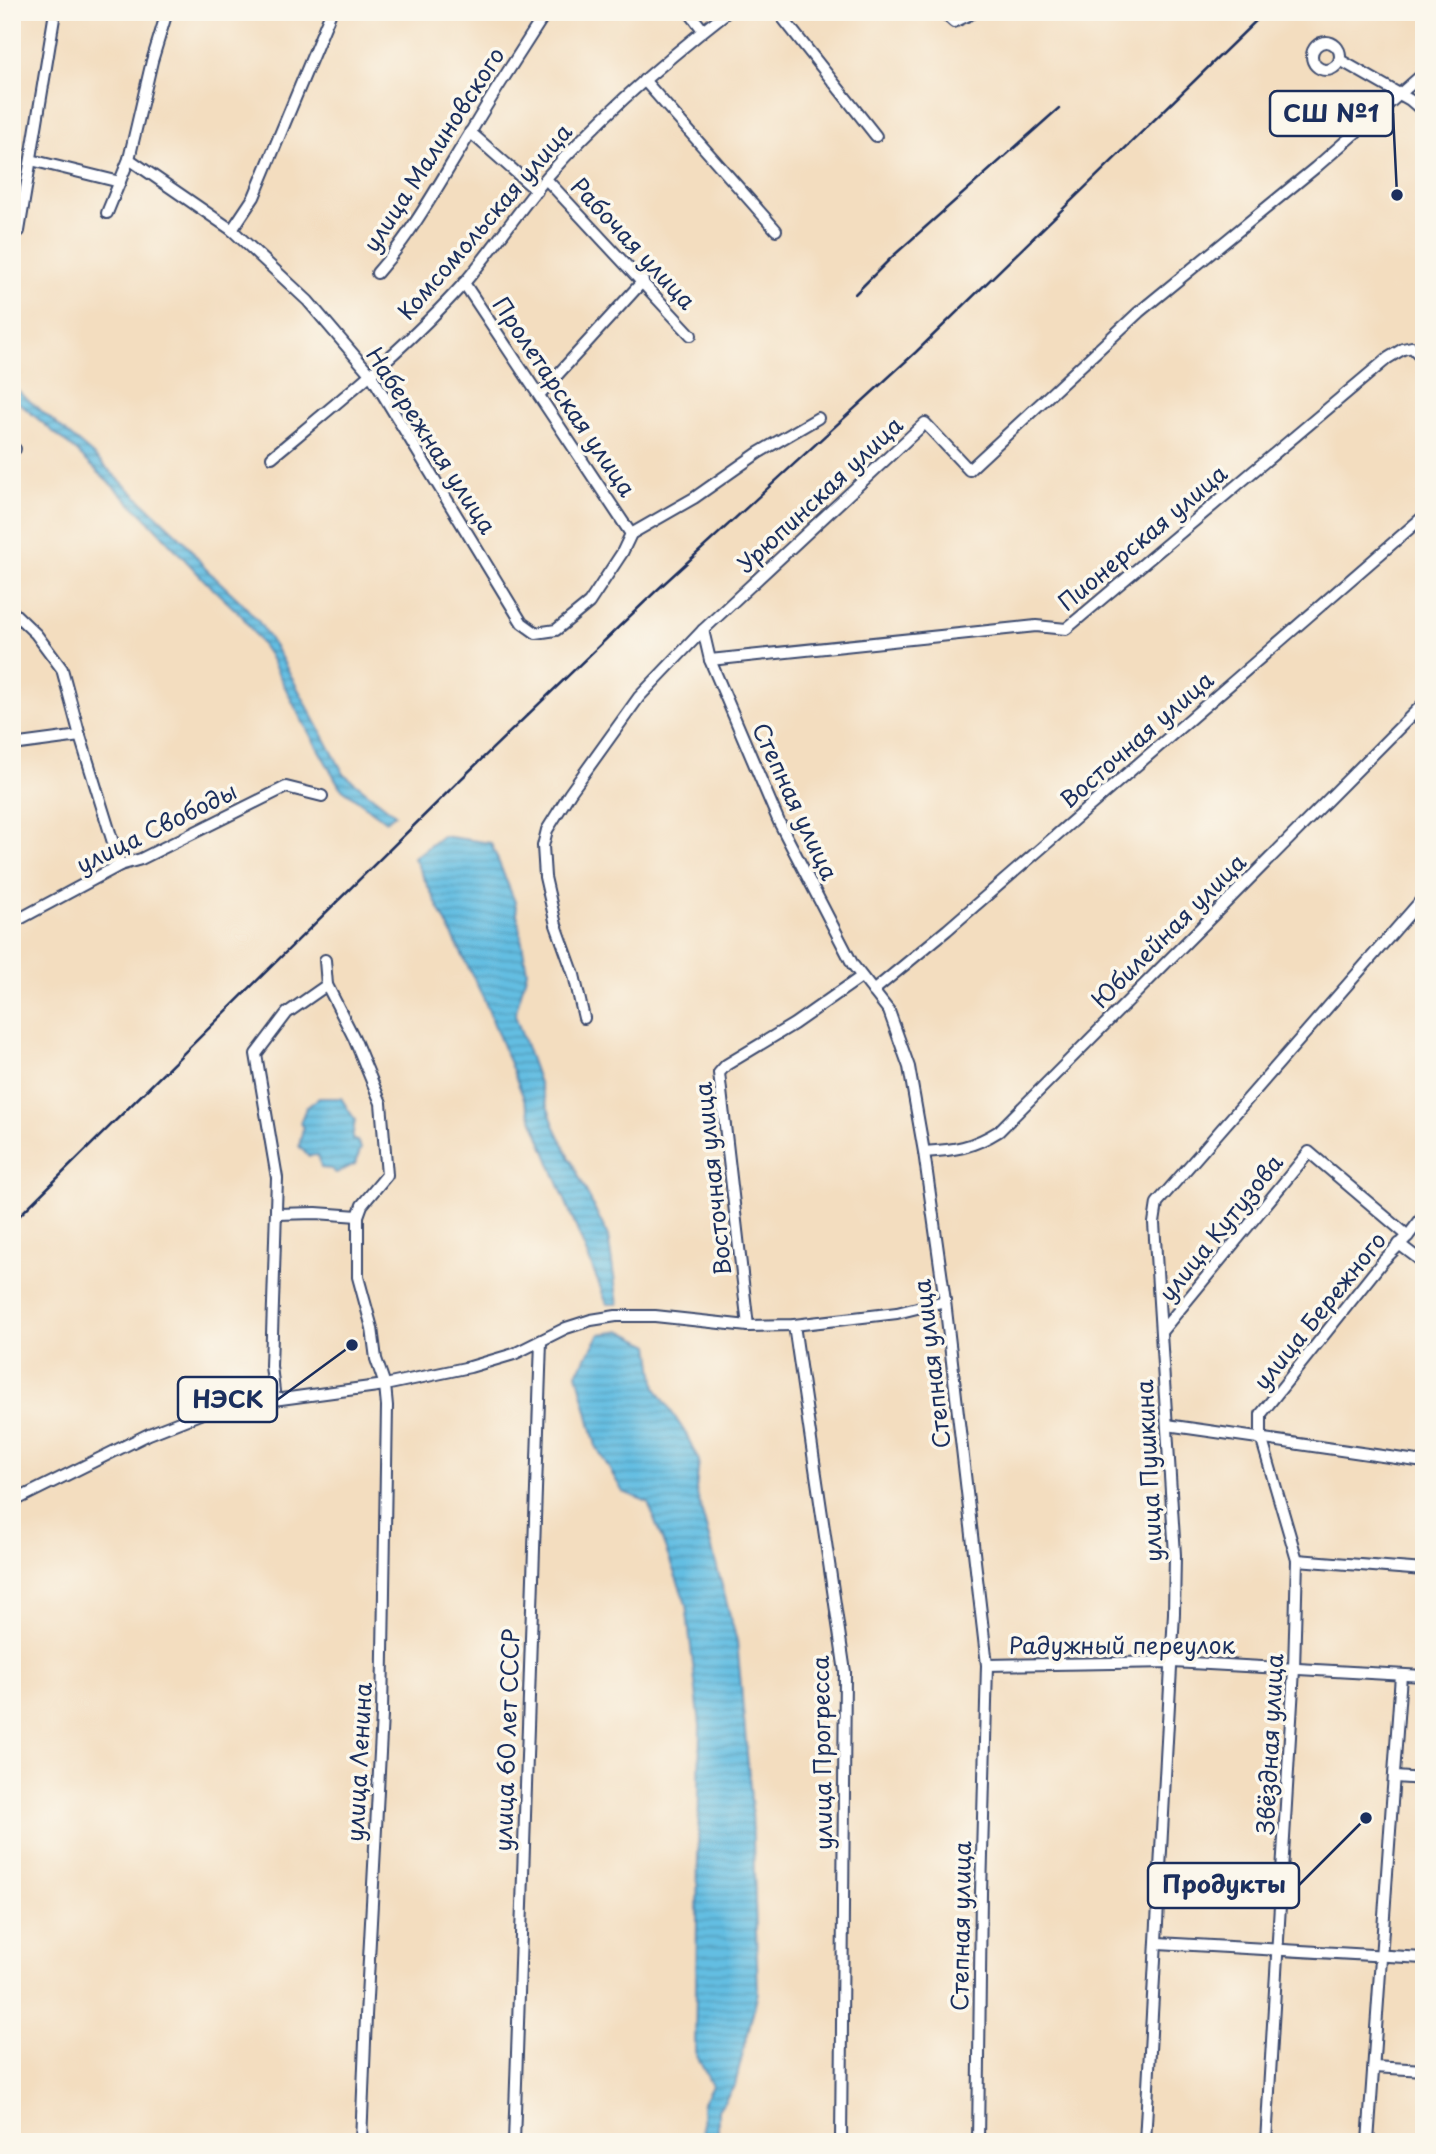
<svg xmlns="http://www.w3.org/2000/svg" width="1436" height="2154" font-family="'Playpen Sans',sans-serif">
	<style>
		.water { fill: url(#water-rules); stroke: #4076a0; stroke-width: 2 }
		.lines { fill: none; stroke-linecap: round; stroke-linejoin: round }
		.minor-casing { stroke: #3b496d; stroke-width: 14 }
		.minor { stroke: #fff; stroke-width: 10 }
		.rail { stroke: #1b2f5e; stroke-width: 2.5 }
		.labels { text-anchor: middle; dominant-baseline: central; stroke-width: 7; stroke-linejoin: round; paint-order: stroke }
		.street-label { font-size: 23px; fill: #1b2f5e; stroke: #fbf7ec }
		.leader { fill: none; stroke: #1b2f5e; stroke-width: 2.5 }
		.callout-dot { fill: #1b2f5e; stroke: #fbf7ec; stroke-width: 2.5 }
		.callout { fill: #fbf7ec; stroke: #1b2f5e; stroke-width: 2.5 }
		.callout-label { font-size: 24px; text-anchor: middle; font-weight: bold; fill: #1b2f5e }
	</style>
	<defs>
		<pattern id="water-rules" width="6" height="5" patternUnits="userSpaceOnUse" patternTransform="scale(1.75)"><rect width="6" height="5" fill="#64bee2"/><path d="M0 2.5h6" fill="none" stroke="#529bba"/></pattern>
	</defs>
	<rect width="100%" height="100%" fill="#fbf7ec"/>
	<filter id="ink" filterUnits="userSpaceOnUse"><feTurbulence type="fractalNoise" baseFrequency=".0143" numOctaves="2"/><feDisplacementMap in="SourceGraphic" scale="14" xChannelSelector="R" yChannelSelector="G"/><feConvolveMatrix kernelMatrix="1 2 1 2 8 2 1 2 1" color-interpolation-filters="sRGB"/></filter>
	<filter id="wash" filterUnits="userSpaceOnUse"><feTurbulence type="fractalNoise" baseFrequency=".00686" numOctaves="4" result="noise"/><feDisplacementMap in="SourceGraphic" scale="28" xChannelSelector="R" yChannelSelector="G"/><feGaussianBlur stdDeviation="1.57" result="paint"/><feColorMatrix in="noise" values="0 0 0 0 0 0 0 0 0 0 0 0 0 0 0 0 0 1.4 0 .05"/><feComposite in="paint" operator="in"/></filter>
	<g filter="url(#wash)">
		<rect width="100%" height="100%" fill="#f3ddbf"/>
		<g class="water">
			<path d="M12,386L92,454L184,541L206,569L242,603L259,622L278,652L344,774L395,814L386,821L340,787L300,717L269,655L242,616L205,581L145,517L76,451L12,397Z"/>
			<path d="M442,836L491,843L515,902L527,971L515,1015L554,1125L608,1236L618,1304H607L483,997L414,858Z"/>
			<path d="M319,1098H341L355,1120L352,1140L357,1141L361,1148L355,1164L336,1173L331,1169L321,1168L318,1155L308,1156L299,1146L303,1128L300,1123L306,1108Z"/>
			<path d="M622,1331L650,1345L656,1388L686,1434L699,1461L696,1490L737,1641L752,1810L758,1992L735,2085L718,2110V2142H703L702,2105L712,2086L695,2052L700,1725L686,1604L648,1502L623,1492L596,1446L577,1373L600,1334Z"/>
		</g>
	</g>
	<g filter="url(#ink)">
		<g class="lines">
			<defs>
				<g id="minor">
					<path d="M689,12L703,30"/>
					<path d="M778,12L876,136"/>
					<path d="M943,12L954,22L975,12"/>
					<circle cx="1326" cy="56" r="14"/>
					<path d="M1340,60L1410,100L1424,112"/>
					<path d="M644,80L776,230"/>
					<path d="M470,132L537,191"/>
					<path d="M129,159L232,230L308,301L371,375L522,623L536,633L556,630L589,603L622,553L631,534L694,498L758,453L818,418"/>
					<path d="M31,160L120,182"/>
					<path d="M546,179L691,335"/>
					<path d="M107,213L129,159L152,61L167,12"/>
					<path d="M232,230L254,197L331,12"/>
					<path d="M19,231L55,12"/>
					<path d="M377,273C414,231 440,182 469,135C493,93 520,53 546,12"/>
					<path d="M464,283L631,534"/>
					<path d="M539,395L643,281"/>
					<path d="M12,450L15,449"/>
					<path d="M272,457C338,402 407,347 465,282C494,248 518,211 547,177C600,116 663,62 727,12"/>
					<path d="M12,611L36,634L62,669L80,736L120,865"/>
					<path d="M703,630L710,660L779,822L853,965L889,1011L909,1067L924,1152L945,1301L987,1665L981,1893L978,2142"/>
					<path d="M710,660L1036,626L1066,629L1388,358L1403,349L1412,347L1424,360"/>
					<path d="M12,745L80,736"/>
					<path d="M12,923L120,865L141,859L286,787L322,796"/>
					<path d="M325,960L327,985L354,1038L381,1103L387,1175L362,1205L358,1216V1277L372,1328L376,1359L385,1385L387,1406L382,1715L366,2016L361,2142"/>
					<path d="M873,991L947,930L1424,516"/>
					<path d="M584,1018L574,975L556,925L545,877L543,846L547,830L570,793L639,697L703,630L925,423L969,470L1139,312L1315,168L1424,73"/>
					<path d="M924,1152C955,1150 972,1148 999,1131L1424,703"/>
					<path d="M276,1214L316,1213L358,1216"/>
					<path d="M1399,1244L1424,1263"/>
					<path d="M794,1325L845,1672L841,2142"/>
					<path d="M748,1326L719,1073L726,1065L794,1024L861,977"/>
					<path d="M1161,1332L1309,1152L1408,1236"/>
					<path d="M275,1400L271,1366L277,1178L256,1054L287,1013L327,985"/>
					<path d="M1167,1425L1424,1462"/>
					<path d="M12,1502L149,1434L215,1408L385,1385L470,1367L514,1354L566,1328L591,1320L616,1316H655L748,1326L794,1325L897,1313L945,1301"/>
					<path d="M1297,1560L1424,1570"/>
					<path d="M987,1665L1173,1662L1424,1676"/>
					<path d="M1395,1777L1424,1779"/>
					<path d="M1158,1943L1424,1958"/>
					<path d="M1374,2067L1424,2070"/>
					<path d="M514,2142L541,1341"/>
					<path d="M1145,2142L1174,1613L1175,1555L1154,1223L1157,1203L1424,897"/>
					<path d="M1266,2142L1294,1669L1297,1560L1261,1437V1414L1383,1261L1408,1236L1424,1215"/>
					<path d="M1368,2142L1401,1675"/>
				</g>
			</defs>
			<use href="#minor" class="minor-casing"/>
			<use href="#minor" class="minor"/>
			<g class="rail">
				<path d="M855,294L892,257L1059,108"/>
				<path d="M12,1223L460,780L656,591L916,352L1265,12"/>
			</g>
		</g>
	</g>
	<g class="labels">
		<g class="street-label">
			<text transform="translate(433 149) rotate(-57)">улица Малиновского</text>
			<text transform="translate(484 221) rotate(-49)">Комсомольская улица</text>
			<text transform="translate(634 243) rotate(47)">Рабочая улица</text>
			<text transform="translate(565 396) rotate(56)">Пролетарская улица</text>
			<text transform="translate(432 440) rotate(57)">Набережная улица</text>
			<text transform="translate(819 494) rotate(-43)">Урюпинская улица</text>
			<text transform="translate(1142 537) rotate(-40)">Пионерская улица</text>
			<text transform="translate(1136 739) rotate(-41)">Восточная улица</text>
			<text transform="translate(796 801) rotate(65)">Степная улица</text>
			<text transform="translate(156 827) rotate(-26)">улица Свободы</text>
			<text transform="translate(1168 930) rotate(-45)">Юбилейная улица</text>
			<text transform="translate(712 1179) rotate(-96)">Восточная улица</text>
			<text transform="translate(1220 1227) rotate(-51)">улица Кутузова</text>
			<text transform="translate(1319 1310) rotate(-51)">улица Бережного</text>
			<text transform="translate(931 1364) rotate(-97)">Степная улица</text>
			<text transform="translate(1148 1471) rotate(-93)">улица Пушкина</text>
			<text x="1122" y="1644">Радужный переулок</text>
			<text transform="translate(506 1740) rotate(-88)">улица 60 лет СССР</text>
			<text transform="translate(1269 1744) rotate(-87)">Звёздная улица</text>
			<text transform="translate(821 1753) rotate(-91)">улица Прогресса</text>
			<text transform="translate(358 1762) rotate(-87)">улица Ленина</text>
			<text transform="translate(960 1926) rotate(-89)">Степная улица</text>
		</g>
	</g>
	<path class="leader" d="M1397 195L1393 113M352 1345L277 1400M1366 1818L1299 1885"/>
	<g class="callout-dot">
		<circle cx="1397" cy="195" r="7"/>
		<circle cx="352" cy="1345" r="7"/>
		<circle cx="1366" cy="1818" r="7"/>
	</g>
	<g class="callout">
		<rect x="1270" y="91" width="123" height="45" rx="7"/>
		<rect x="178" y="1377" width="99" height="45" rx="7"/>
		<rect x="1148" y="1863" width="151" height="45" rx="7"/>
	</g>
	<g class="callout-label">
		<text x="1331" y="122">СШ №1</text>
		<text x="228" y="1408">НЭСК</text>
		<text x="1224" y="1893">Продукты</text>
	</g>
	<rect width="1436" height="2154" fill="none" stroke="#fbf7ec" stroke-width="42"/>
</svg>
